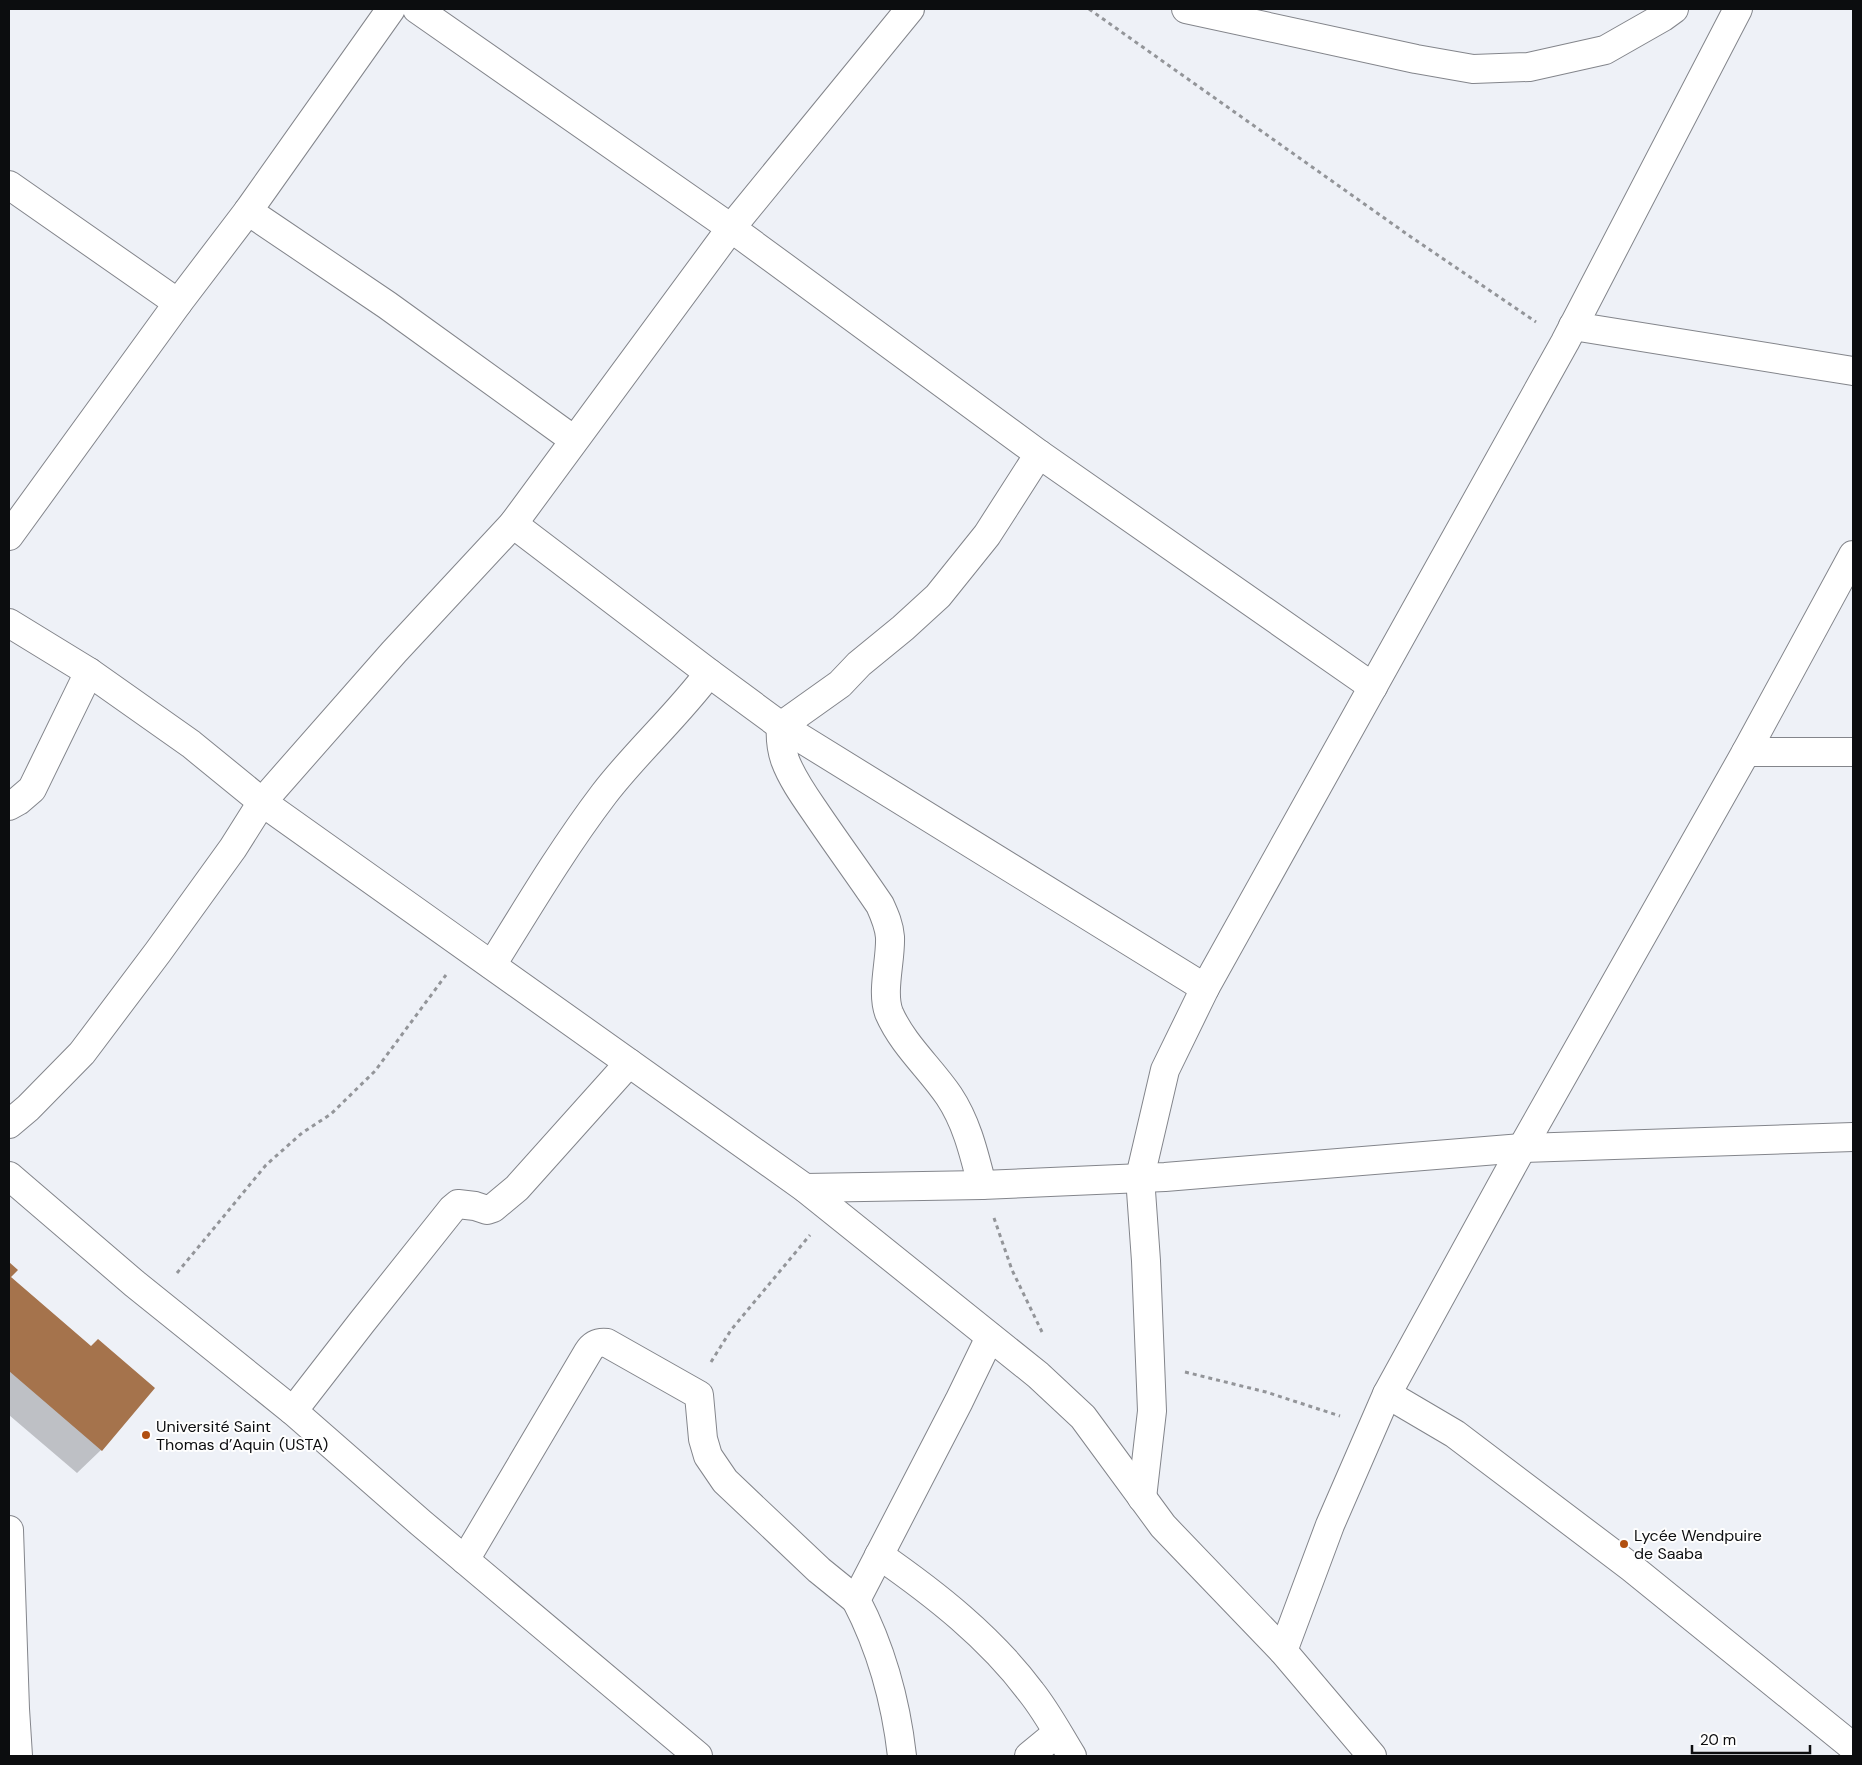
<svg xmlns="http://www.w3.org/2000/svg" width="1862" height="1765" font-family="'DM Sans',sans-serif">
	<style>
		.shadow { fill: #0003 }
		.building { fill: #a5734c }
		.lines { fill: none; stroke-linecap: round; stroke-linejoin: round }
		.minor-casing { stroke: #83858b; stroke-width: 30 }
		.path { stroke: #939599; stroke-width: 3; stroke-dasharray: 4 4; stroke-linecap: butt }
		.minor { stroke: #fff; stroke-width: 28 }
		.poi-dot { fill: #b14f10; stroke: #fefefe; stroke-width: 2 }
		.labels { text-anchor: middle; dominant-baseline: central; stroke-width: 4; stroke-linejoin: round; paint-order: stroke }
		.poi-label { font-size: 16px; fill: #0c0d0f; stroke: #fefefe; text-anchor: start }
	</style>
	<rect width="100%" height="100%" fill="#eef1f7"/>
	<path class="shadow" d="M9,1264L16,1270L10,1277L91,1347L154,1388L101,1450L77,1473L9,1415Z"/>
	<path class="building" d="M9,1262L18,1270L11,1277L91,1346L98,1339L155,1388L102,1451L9,1371Z"/>
	<g class="lines">
		<defs>
			<g id="minor">
				<path d="M417,9L731,228L1039,454L1373,687"/>
				<path d="M1186,9L1416,59L1473,69L1529,67L1605,50L1663,17L1674,9"/>
				<path d="M9,185L178,303"/>
				<path d="M248,211L387,305L574,440"/>
				<path d="M1573,326L1853,371"/>
				<path d="M513,524L709,673L781,726L1205,988"/>
				<path d="M9,536L178,303L248,211L391,9"/>
				<path d="M9,623L89,672L191,744L262,802L805,1188L1038,1375L1083,1417L1163,1526L1283,1651L1372,1756"/>
				<path d="M1746,752H1853"/>
				<path d="M9,806L18,801L32,789L89,672"/>
				<path d="M492,965C528,907 563,848 604,794C637,751 677,716 709,673"/>
				<path d="M9,1124L28,1108L82,1053L158,952L233,848L262,802L394,652L513,524L731,228L910,9"/>
				<path d="M9,1176L135,1284L293,1411L421,1523L698,1756"/>
				<path d="M982,1185C974,1154 967,1123 949,1096C930,1068 903,1045 889,1013C881,992 891,960 890,937C889,925 885,916 880,905C859,874 837,844 816,813C805,797 792,779 785,760C781,748 780,738 781,726L840,684L859,664L903,628L938,596L987,535L1039,454"/>
				<path d="M805,1188L982,1185L1165,1177L1522,1148L1853,1137"/>
				<path d="M1387,1394L1455,1434L1632,1568L1853,1747"/>
				<path d="M293,1411L362,1322L452,1209L458,1204L475,1206L487,1210L493,1208L517,1188L629,1063"/>
				<path d="M1142,1498L1152,1411L1146,1261L1140,1177L1165,1070L1205,988L1565,342L1738,9"/>
				<path d="M9,1530L15,1709L18,1756"/>
				<path d="M879,1555C935,1594 990,1637 1031,1692C1047,1712 1059,1735 1072,1756"/>
				<path d="M465,1560L588,1352C593,1344 598,1342 607,1343L699,1395L703,1439L708,1456L725,1481L819,1570L856,1600"/>
				<path d="M1283,1651L1330,1525L1387,1394L1522,1148L1746,752L1853,555"/>
				<path d="M902,1756C896,1703 881,1648 856,1600L959,1401L990,1337"/>
				<path d="M1029,1756L1057,1733"/>
			</g>
		</defs>
		<use href="#minor" class="minor-casing"/>
		<g class="path">
			<path d="M1089,9L1411,237L1536,322"/>
			<path d="M994,1218L1012,1270L1042,1332"/>
			<path d="M177,1273L266,1165L302,1133L331,1114L375,1071L446,975"/>
			<path d="M711,1362L731,1330L810,1235"/>
			<path d="M1185,1372L1266,1392L1340,1416"/>
		</g>
		<use href="#minor" class="minor"/>
	</g>
	<g class="poi-dot">
		<circle cx="146" cy="1435" r="5"/>
		<circle cx="1624" cy="1544" r="5"/>
	</g>
	<g class="labels">
		<g class="poi-label">
			<text x="156" y="1426">Université Saint<tspan x="156" dy="18">Thomas d’Aquin (USTA)</tspan></text>
			<text x="1634" y="1535">Lycée Wendpuire<tspan x="1634" dy="18">de Saaba</tspan></text>
		</g>
	</g>
	<rect width="1862" height="1765" fill="none" stroke="#0c0d0f" stroke-width="20"/>
	<path d="M1692 1745v8h118v-8" fill="none" stroke="#0c0d0f" stroke-width="2.5"/>
	<text x="1700" y="1745" font-size="15" fill="#0c0d0f" stroke="#fefefe" stroke-width="4" paint-order="stroke">20 m</text>
</svg>
